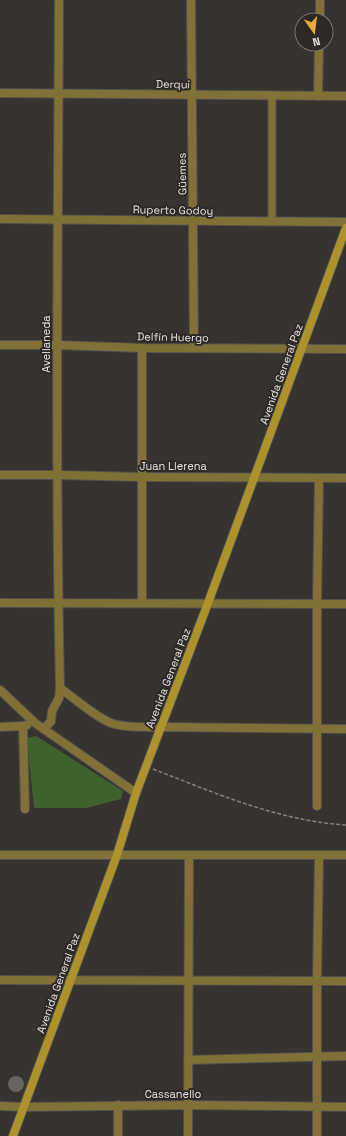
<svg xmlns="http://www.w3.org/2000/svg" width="346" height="1136" font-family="'Space Grotesk',sans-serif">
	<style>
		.green { fill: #3e622d }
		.building { fill: #686363 }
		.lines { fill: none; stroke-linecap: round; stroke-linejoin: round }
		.pedestrian-casing { stroke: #52504e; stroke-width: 9 }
		.minor-casing { stroke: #52504e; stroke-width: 10 }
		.tertiary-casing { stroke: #52504e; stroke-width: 10 }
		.secondary-casing { stroke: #52504e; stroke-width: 10 }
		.path { stroke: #848280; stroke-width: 1.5; stroke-dasharray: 4 2; stroke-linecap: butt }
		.pedestrian { stroke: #827137; stroke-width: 7 }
		.minor { stroke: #827137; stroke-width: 8 }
		.tertiary { stroke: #827137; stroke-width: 8 }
		.secondary { stroke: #ae932d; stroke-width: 8 }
		.labels { text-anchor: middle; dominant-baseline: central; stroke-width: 4; stroke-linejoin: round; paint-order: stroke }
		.street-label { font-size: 11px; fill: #e8e6e5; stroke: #2c2927 }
	</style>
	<rect width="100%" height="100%" fill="#363331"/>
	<path class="green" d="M36,736L123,791L121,799L86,808H34L27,738Z"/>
	<circle class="building" cx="16" cy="1084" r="8"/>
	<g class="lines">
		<defs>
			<path id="pedestrian" d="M272,222V95"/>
			<g id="minor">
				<path d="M191,0L194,348"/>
				<path d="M320,20V0"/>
				<path d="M0,93L346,96"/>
				<path d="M318,96L319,44"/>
				<path d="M0,219L346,222"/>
				<path d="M0,345H57L142,348L346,349"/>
				<path d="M0,475H58L142,477L346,478"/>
				<path d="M0,603L346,604"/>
				<path d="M142,603V348"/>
				<path d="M60,688C74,698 99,720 114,724C129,728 145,727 160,727L346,729"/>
				<path d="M0,690L35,723L136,793"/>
				<path d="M23,726L25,809"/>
				<path d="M0,727L23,726L27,725"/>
				<path d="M44,729L51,721L52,711L59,698L60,688C55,459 58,229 59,0"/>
				<path d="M317,806V604L319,478"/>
				<path d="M0,855H346"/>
				<path d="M0,980L346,981"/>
				<path d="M188,1060L346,1056"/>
				<path d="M24,1107L188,1105L346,1107"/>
				<path d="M118,1136V1105"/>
				<path d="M188,1136L189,855"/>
				<path d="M317,1136V981L319,855"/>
			</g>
			<path id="tertiary" d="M0,1106L24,1107"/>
			<path id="secondary" d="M13,1136L117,855L136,793L208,603L346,228"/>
		</defs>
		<use href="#pedestrian" class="pedestrian-casing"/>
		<use href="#minor" class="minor-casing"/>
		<use href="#tertiary" class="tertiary-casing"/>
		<use href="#secondary" class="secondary-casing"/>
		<path class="path" d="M153,769C215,793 279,821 346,825"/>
		<use href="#pedestrian" class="pedestrian"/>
		<use href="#minor" class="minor"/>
		<use href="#tertiary" class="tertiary"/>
		<use href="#secondary" class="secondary"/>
	</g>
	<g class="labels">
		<g class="street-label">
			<text transform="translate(173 84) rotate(1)">Derqui</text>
			<text transform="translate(182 174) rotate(-91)">Güemes</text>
			<text transform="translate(173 210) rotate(1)">Ruperto Godoy</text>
			<text transform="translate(173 337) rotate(1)">Delfín Huergo</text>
			<text transform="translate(46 344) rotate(-90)">Avellaneda</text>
			<text transform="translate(281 374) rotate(-70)">Avenida General Paz</text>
			<text x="173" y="466">Juan Llerena</text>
			<text transform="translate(168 678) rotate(-69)">Avenida General Paz</text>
			<text transform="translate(58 983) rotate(-70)">Avenida General Paz</text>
			<text x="173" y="1094">Cassanello</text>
		</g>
	</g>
	<g transform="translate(314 32) rotate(166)"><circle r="19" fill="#2c2927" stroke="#777573"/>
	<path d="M0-3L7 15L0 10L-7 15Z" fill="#ebaa39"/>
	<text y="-6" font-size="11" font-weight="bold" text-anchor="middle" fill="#e8e6e5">N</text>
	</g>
</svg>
